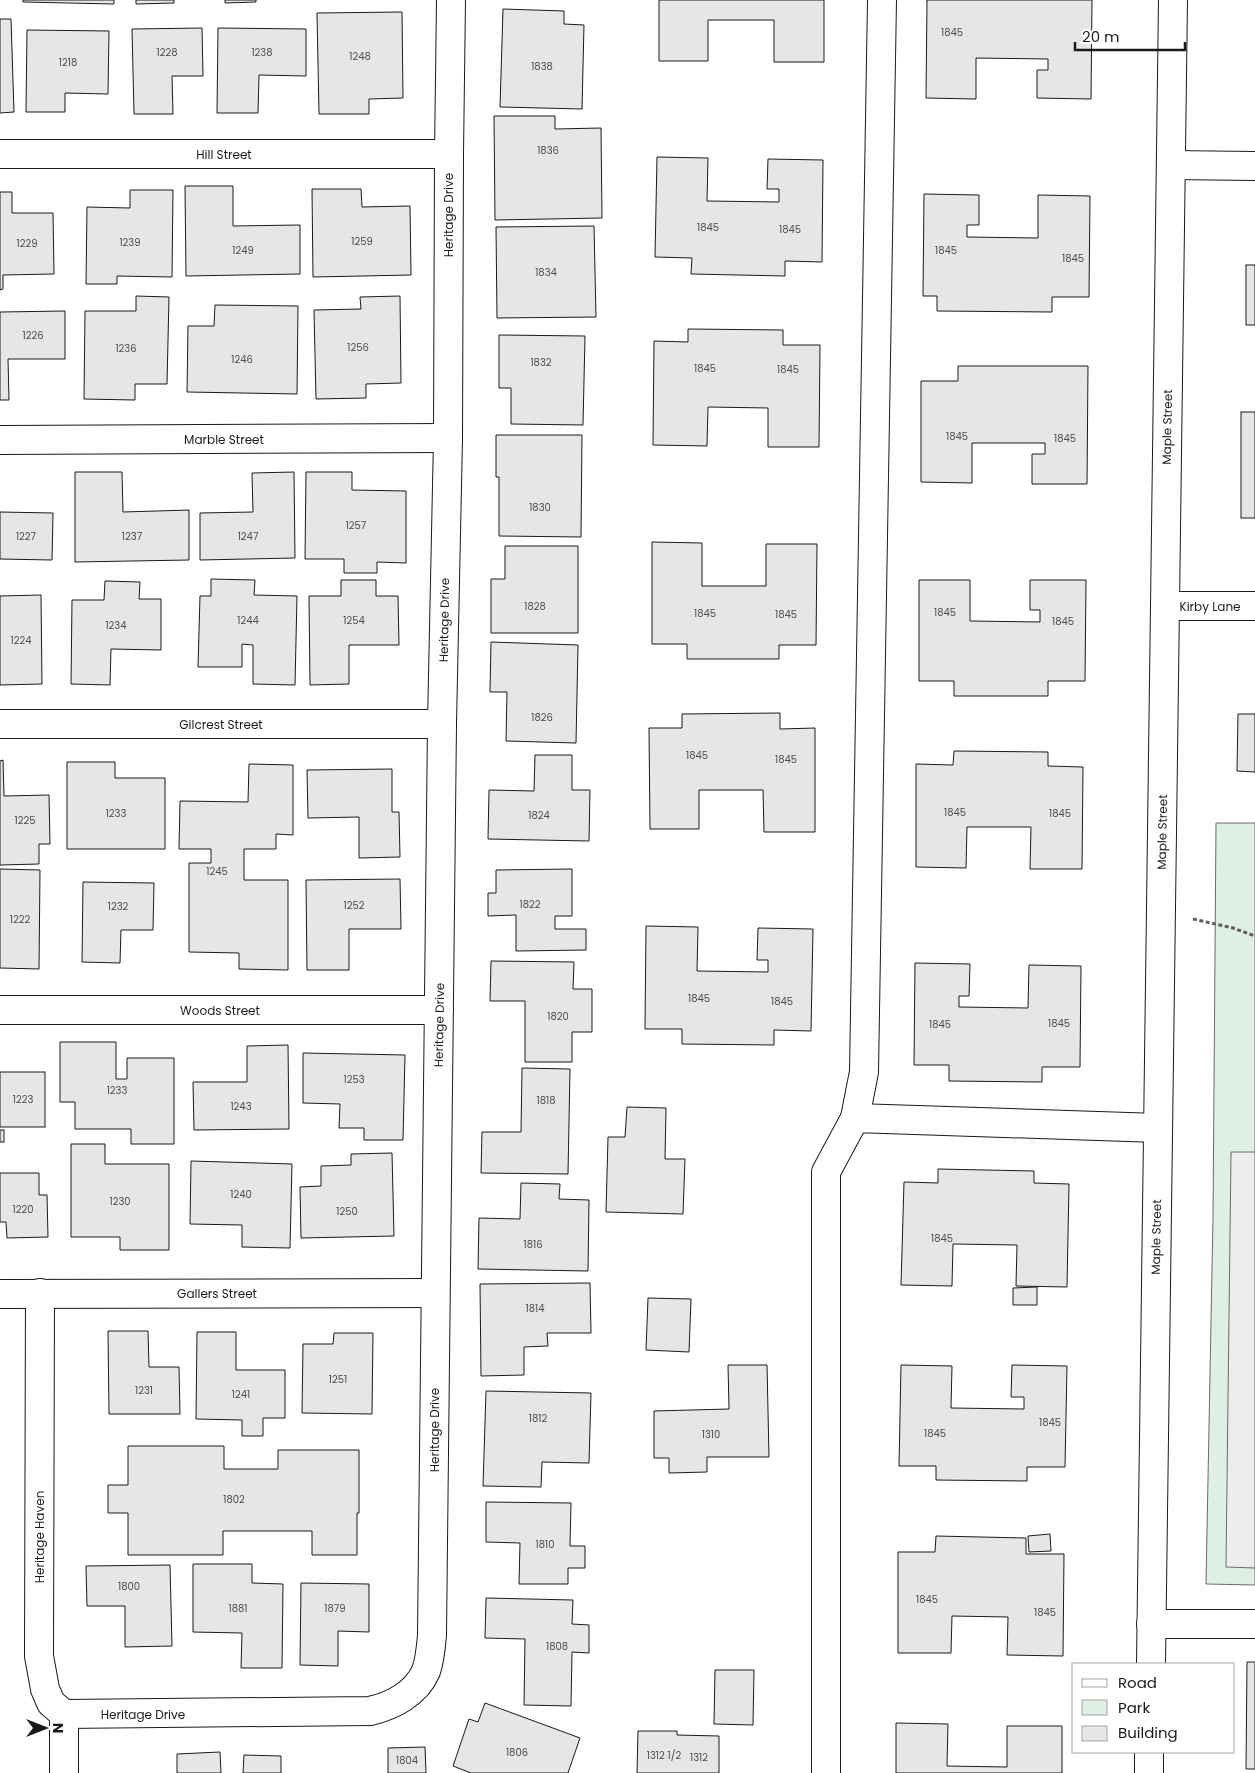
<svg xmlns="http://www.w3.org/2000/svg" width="1255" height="1773" font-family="Poppins,sans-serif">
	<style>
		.green { fill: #e0efe3; stroke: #6a6a6a }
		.parking { fill: #ededed; stroke: #6a6a6a }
		.building { fill: #e6e6e6; stroke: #1a1a1a }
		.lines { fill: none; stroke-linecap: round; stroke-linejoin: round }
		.minor-casing { stroke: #1a1a1a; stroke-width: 30 }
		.path { stroke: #5f5f5f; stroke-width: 3; stroke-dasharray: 4 2.5; stroke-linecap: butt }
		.minor { stroke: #fff; stroke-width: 28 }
		.labels { text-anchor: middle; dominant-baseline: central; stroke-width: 4; stroke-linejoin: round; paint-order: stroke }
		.number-label { font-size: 10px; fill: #4d4d4d }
		.street-label { font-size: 12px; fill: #1a1a1a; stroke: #fff }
	</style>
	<rect width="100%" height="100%" fill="#fff"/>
	<path class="green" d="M1216,823H1255V1585L1206,1584L1213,1218Z"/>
	<path class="parking" d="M1231,1152H1255V1568L1226,1567Z"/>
	<g class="building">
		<path d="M23,0H114V4L23,2Z"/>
		<path d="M136,0H174V3L136,4Z"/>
		<path d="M225,0H256V2L225,3Z"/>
		<path d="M659,0H824V62H774V20H708V61H659Z"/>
		<path d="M927,0H1092L1091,99L1037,98V70H1048V59L976,58V99L926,98Z"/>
		<path d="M503,9L564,11V24L584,25L582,109L500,107Z"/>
		<path d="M402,12L403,98L369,99V114H319L317,13Z"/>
		<path d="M0,19H11L14,112L0,113Z"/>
		<path d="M202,28L203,76H172L173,114H134L132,29Z"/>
		<path d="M218,28L306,29V76L259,75L258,113H217Z"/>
		<path d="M27,30L109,31L108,94L65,93V112H26Z"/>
		<path d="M494,116H555V129L601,128L602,218L495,220Z"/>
		<path d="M657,157L708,158L707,201L779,202V189H767L768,159L823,160L822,262L785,261V276L691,274L692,258L655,257Z"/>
		<path d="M185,186H233V226L300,225V274L186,276Z"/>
		<path d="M312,189H361L362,207L410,206L411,275L313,277Z"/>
		<path d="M130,190H173L172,277L117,276V284H86L87,207L130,208Z"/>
		<path d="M0,192H12V213H53L54,274L3,275V289L0,290Z"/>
		<path d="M924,194L979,195V225H967V237L1038,238V195L1090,196L1089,297H1052V312L937,311V296H923Z"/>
		<path d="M594,226L596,317L497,318L496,227Z"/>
		<rect x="1246" y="265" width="9" height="60"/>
		<path d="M136,296L169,297L167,384H135V400L84,399L85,311H136Z"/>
		<path d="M400,296L401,383L366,384V398L316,399L314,310L361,309L360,297Z"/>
		<path d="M215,305L298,306L297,394L187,392L188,326H214Z"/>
		<path d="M65,311V359H8L9,400H0V312Z"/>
		<path d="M688,329L783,330V345H820L819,447H768V408L708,407L707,446L653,445L654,341L688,342Z"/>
		<path d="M499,335L585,336L583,425L511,424V388H499Z"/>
		<path d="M958,366H1088L1087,484H1032V454H1045V443H972V483L921,482V381H958Z"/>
		<rect x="1241" y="412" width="14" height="106"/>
		<path d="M496,435H582L581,537L499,536V477H496Z"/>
		<path d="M75,472H122L123,512L189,510V560L75,562Z"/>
		<path d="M294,472L295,558L200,560V513L253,512L252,473Z"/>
		<path d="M306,472H352V490L406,491V563L377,562V573H344V559H305Z"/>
		<path d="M0,512L53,513L52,560L0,559Z"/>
		<path d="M652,542L702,543V586H766V544H817L816,645H779V659H687V644H652Z"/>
		<path d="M505,546H578V633H491V579H505Z"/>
		<path d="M211,579L255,580L254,595L297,596L295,685L253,684V645L242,644V667H198L200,596H211Z"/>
		<path d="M341,580H376V596H398L399,645H349V684L310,685L309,596H341Z"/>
		<path d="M919,580H970V621L1040,622V610H1030V580H1086L1085,681H1048V696H954V681H919Z"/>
		<path d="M105,581L140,582L139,599H161V650L111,649L110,685L71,684L72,600H104Z"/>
		<path d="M41,595L42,684L0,685V596Z"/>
		<path d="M491,642L578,645L576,743L506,741L507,692H490Z"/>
		<path d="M780,713V729L815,728V832H764L763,790H699V829H650L649,728H682V714Z"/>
		<path d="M1238,714H1255V772L1237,771Z"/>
		<path d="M954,751L1048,752V766L1083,767L1082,869H1030L1031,827H967L966,868L916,867V764L953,765Z"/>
		<path d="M535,755H572V790H590L589,841L488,839L489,790L534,791Z"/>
		<path d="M3,760L4,796L49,795L50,844H39V864L0,865V761Z"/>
		<path d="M67,762H115V778H165V849H67Z"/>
		<path d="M249,764L293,765V835L276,834V849H244V880H288V970L239,969V953L189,952V863H211V849H179L180,801L248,802Z"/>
		<path d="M392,769V812H399L400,857L359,858V817L308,818L307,770Z"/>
		<path d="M0,869L40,870L39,969L0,968Z"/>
		<path d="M572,869V916H555V929H586V950L516,951V915L488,916V893H496V870Z"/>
		<path d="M400,879L401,929H349V970H307L306,880Z"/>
		<path d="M83,882L154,883L153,930H121L120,963L82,962Z"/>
		<path d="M646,926L698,927L697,971L768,972V960H757L758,928L813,929L811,1031L774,1030V1045L682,1044V1029H645Z"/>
		<path d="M491,961L574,962L573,989H592V1032H572V1062H525V1001H490Z"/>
		<path d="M915,963L970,964L969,996H959V1007L1028,1008L1029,965L1081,966L1080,1067H1042V1082L949,1081V1065H914Z"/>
		<path d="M60,1042H116V1079H127V1058H174V1144H131V1129H75V1102H60Z"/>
		<path d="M288,1045L289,1129L194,1130L193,1082H247V1046Z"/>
		<path d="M303,1053L405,1055L403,1140H364V1128H339L340,1104L303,1103Z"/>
		<path d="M522,1068L570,1069L568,1174L481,1173L482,1132H521Z"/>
		<rect x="0" y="1072" width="45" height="55"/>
		<path d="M627,1107L666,1108L665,1159H685L683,1214L606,1212L608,1137H625Z"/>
		<rect x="0" y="1130" width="4" height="12"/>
		<path d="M71,1144H105V1164H169V1250H120V1237H71Z"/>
		<path d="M392,1153L394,1236L301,1238L300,1187L321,1186V1166L351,1165V1154Z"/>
		<path d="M191,1161L292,1164L290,1248L242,1247V1225L190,1224Z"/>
		<path d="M938,1169L1034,1171V1183L1069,1184L1067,1287L1016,1286L1017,1245L953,1244L952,1286L901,1285L904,1182L938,1183Z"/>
		<path d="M0,1173H39V1195H47L48,1237L7,1238L6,1222H0Z"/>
		<path d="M521,1183L560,1184L559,1199L589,1200L588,1271L478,1269L479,1218L520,1219Z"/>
		<path d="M590,1283L591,1333H547L548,1346L524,1347V1375L481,1376L480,1284Z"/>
		<path d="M1037,1287V1305H1013V1288Z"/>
		<path d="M648,1298L691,1299L689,1352L646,1350Z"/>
		<path d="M108,1331H148L149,1367H179L180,1414H109Z"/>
		<path d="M197,1332H236V1370H285V1418H263V1436H242V1420L196,1419Z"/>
		<path d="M334,1333H373L372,1414L302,1413L303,1344H333Z"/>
		<path d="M728,1365H767L769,1457H707V1472L669,1473V1458H654V1411L729,1409Z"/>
		<path d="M901,1365L952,1366L951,1408L1024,1409V1397H1011L1012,1365L1067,1366L1065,1467H1027V1481L936,1480V1466H899Z"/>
		<path d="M486,1391L591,1393L589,1463L542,1462L541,1487L483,1486Z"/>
		<path d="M128,1446H224V1469H278V1450H359V1513H357V1555H312V1531H223V1555H128V1513H108V1485H128Z"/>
		<path d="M486,1502L571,1503L570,1546H585V1568H568V1584H519L520,1543L486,1542Z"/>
		<path d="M1050,1534L1051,1551L1029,1552L1028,1536Z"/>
		<path d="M936,1536L1026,1538V1554H1064L1063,1656L1007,1655L1008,1617L952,1616L951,1653H898V1552H935Z"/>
		<path d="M193,1564H252V1583L283,1584L282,1668H241L242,1633L193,1632Z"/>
		<path d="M170,1565L172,1646L125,1647V1606H87L86,1566Z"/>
		<path d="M301,1583L369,1584V1632L338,1631V1666L300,1665Z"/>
		<path d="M486,1598L573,1600L572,1624L589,1625V1653L572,1652L571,1706L524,1705L525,1639L485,1638Z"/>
		<path d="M1247,1662H1255V1769H1246Z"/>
		<path d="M715,1670H754L753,1725L714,1724Z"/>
		<path d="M485,1703L580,1738L568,1773H471L453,1766L469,1719L478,1722Z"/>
		<path d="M896,1723L948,1724L947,1766L1007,1767V1726H1062V1773H896Z"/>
		<path d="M638,1731H677V1735L719,1736V1773H637Z"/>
		<path d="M425,1747L426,1773H388V1748Z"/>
		<path d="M220,1752L221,1773H177V1754Z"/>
		<path d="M244,1755L281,1756V1773H243Z"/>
	</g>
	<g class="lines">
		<defs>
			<g id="minor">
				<path d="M0,154H449"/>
				<path d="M1171,165L1255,166"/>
				<path d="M0,440L448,438"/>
				<path d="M1165,606H1255"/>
				<path d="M0,724H442"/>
				<path d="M0,1010H439"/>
				<path d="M855,1118L864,1072L882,0"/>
				<path d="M40,1293L39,1656L45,1689L51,1703L64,1714V1773"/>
				<path d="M0,1294L435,1293"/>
				<path d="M1151,1624H1255"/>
				<path d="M1151,1664L1173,0"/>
				<path d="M64,1714L370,1711C392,1706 416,1694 426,1671C430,1660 431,1647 432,1635L442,724L448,438L449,154L451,0"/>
				<path d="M826,1773V1172L855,1118L1158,1128"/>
				<path d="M1149,1773V1752"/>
			</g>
		</defs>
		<use href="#minor" class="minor-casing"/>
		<path class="path" d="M1193,919L1233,928L1255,936"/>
		<use href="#minor" class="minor"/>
	</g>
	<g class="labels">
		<g class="number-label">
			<text x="952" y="32">1845</text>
			<text x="167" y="52">1228</text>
			<text x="262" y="52">1238</text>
			<text x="360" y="56">1248</text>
			<text x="68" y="62">1218</text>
			<text x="542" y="66">1838</text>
			<text x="548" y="150">1836</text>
			<text x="708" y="227">1845</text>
			<text x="790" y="229">1845</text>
			<text x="362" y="241">1259</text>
			<text x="130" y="242">1239</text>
			<text x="27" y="243">1229</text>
			<text x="243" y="250">1249</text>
			<text x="946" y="250">1845</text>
			<text x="1073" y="258">1845</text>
			<text x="546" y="272">1834</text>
			<text x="33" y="335">1226</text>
			<text x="358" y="347">1256</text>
			<text x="126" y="348">1236</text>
			<text x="242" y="359">1246</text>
			<text x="541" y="362">1832</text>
			<text x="705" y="368">1845</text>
			<text x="788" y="369">1845</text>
			<text x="957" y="436">1845</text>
			<text x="1065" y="438">1845</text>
			<text x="540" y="507">1830</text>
			<text x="356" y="525">1257</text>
			<text x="26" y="536">1227</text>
			<text x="132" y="536">1237</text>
			<text x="248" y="536">1247</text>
			<text x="535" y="606">1828</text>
			<text x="945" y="612">1845</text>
			<text x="705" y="613">1845</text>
			<text x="786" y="614">1845</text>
			<text x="248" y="620">1244</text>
			<text x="354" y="620">1254</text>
			<text x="1063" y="621">1845</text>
			<text x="116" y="625">1234</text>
			<text x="21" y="640">1224</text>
			<text x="542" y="717">1826</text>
			<text x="697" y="755">1845</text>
			<text x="786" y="759">1845</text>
			<text x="955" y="812">1845</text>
			<text x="116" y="813">1233</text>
			<text x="1060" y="813">1845</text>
			<text x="539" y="815">1824</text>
			<text x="25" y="820">1225</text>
			<text x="217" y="871">1245</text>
			<text x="530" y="904">1822</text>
			<text x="354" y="905">1252</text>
			<text x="118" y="906">1232</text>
			<text x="20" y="919">1222</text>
			<text x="699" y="998">1845</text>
			<text x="782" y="1001">1845</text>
			<text x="558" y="1016">1820</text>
			<text x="1059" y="1023">1845</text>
			<text x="940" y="1024">1845</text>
			<text x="354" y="1079">1253</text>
			<text x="117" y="1090">1233</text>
			<text x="23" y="1099">1223</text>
			<text x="546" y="1100">1818</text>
			<text x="241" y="1106">1243</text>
			<text x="241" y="1194">1240</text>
			<text x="120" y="1201">1230</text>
			<text x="23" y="1209">1220</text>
			<text x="347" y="1211">1250</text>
			<text x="942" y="1238">1845</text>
			<text x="533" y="1244">1816</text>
			<text x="535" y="1308">1814</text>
			<text x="338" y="1379">1251</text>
			<text x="144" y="1390">1231</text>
			<text x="241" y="1394">1241</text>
			<text x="538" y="1418">1812</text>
			<text x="1050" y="1422">1845</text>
			<text x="935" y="1433">1845</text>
			<text x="711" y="1434">1310</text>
			<text x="234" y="1499">1802</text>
			<text x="545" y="1544">1810</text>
			<text x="129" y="1586">1800</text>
			<text x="927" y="1599">1845</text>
			<text x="238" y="1608">1881</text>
			<text x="335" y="1608">1879</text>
			<text x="1045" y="1612">1845</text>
			<text x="557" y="1646">1808</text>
			<text x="517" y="1752">1806</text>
			<text x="664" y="1755">1312 1/2</text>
			<text x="699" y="1757">1312</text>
			<text x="407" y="1760">1804</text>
		</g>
		<g class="street-label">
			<text x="224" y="154">Hill Street</text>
			<text transform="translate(448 215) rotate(-90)">Heritage Drive</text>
			<text transform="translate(1167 427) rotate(-89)">Maple Street</text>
			<text x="224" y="439">Marble Street</text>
			<text x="1210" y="606">Kirby Lane</text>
			<text transform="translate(444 620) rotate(-89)">Heritage Drive</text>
			<text x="221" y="724">Gilcrest Street</text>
			<text transform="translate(1162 832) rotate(-89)">Maple Street</text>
			<text x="220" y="1010">Woods Street</text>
			<text transform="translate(439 1025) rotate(-89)">Heritage Drive</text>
			<text transform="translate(1156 1237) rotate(-89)">Maple Street</text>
			<text x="217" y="1293">Gallers Street</text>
			<text transform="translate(434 1430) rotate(-90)">Heritage Drive</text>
			<text transform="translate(39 1537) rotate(-90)">Heritage Haven</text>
			<text x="143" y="1714">Heritage Drive</text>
		</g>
	</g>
	<rect x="1072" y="1663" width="162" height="90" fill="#ffffff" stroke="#a3a3a3"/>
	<rect x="1082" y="1679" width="25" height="8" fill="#ffffff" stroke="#a3a3a3"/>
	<text x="1118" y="1688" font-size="15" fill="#1a1a1a">Road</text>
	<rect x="1082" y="1700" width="25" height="15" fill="#e0efe3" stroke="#a3a3a3"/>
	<text x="1118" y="1713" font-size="15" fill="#1a1a1a">Park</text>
	<rect x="1082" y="1726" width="25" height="15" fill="#e6e6e6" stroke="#a3a3a3"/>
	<text x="1118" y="1738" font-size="15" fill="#1a1a1a">Building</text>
	<g transform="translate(45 1728) rotate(90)" stroke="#ffffff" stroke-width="4" paint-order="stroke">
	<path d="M0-4L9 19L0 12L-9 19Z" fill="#1a1a1a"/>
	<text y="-8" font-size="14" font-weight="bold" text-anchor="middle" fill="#1a1a1a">N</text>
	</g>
	<path d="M1075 42v8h110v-8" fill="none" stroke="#1a1a1a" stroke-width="2.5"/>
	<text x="1082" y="42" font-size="15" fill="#1a1a1a" stroke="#ffffff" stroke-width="4" paint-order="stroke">20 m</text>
</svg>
